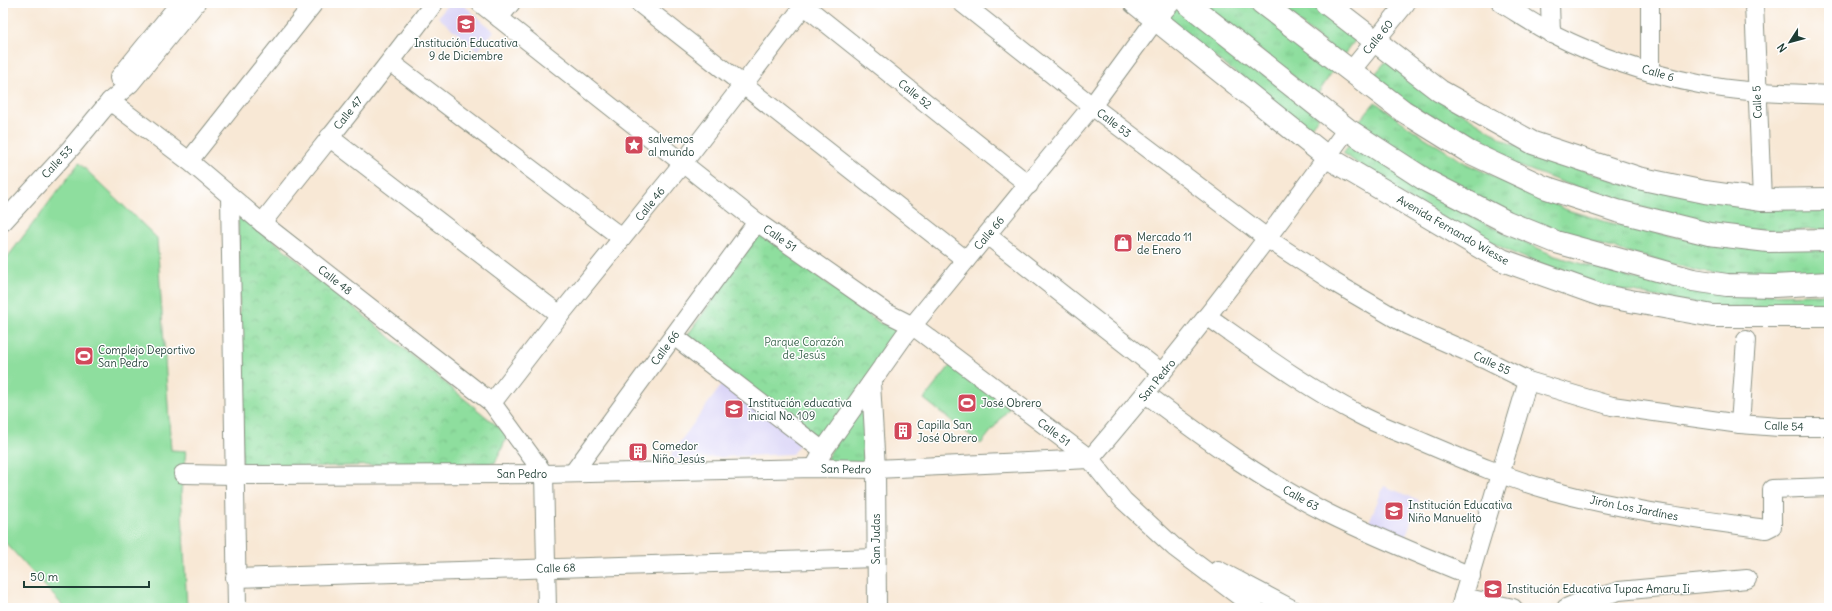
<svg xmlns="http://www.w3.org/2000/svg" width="1832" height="611" font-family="Delius,sans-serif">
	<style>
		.built { fill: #dbd6f7 }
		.grass { fill: url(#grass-tufts); stroke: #568e69 }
		.park { fill: url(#park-crowns); stroke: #568e69 }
		.garden { fill: #8ede9e; stroke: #568e69 }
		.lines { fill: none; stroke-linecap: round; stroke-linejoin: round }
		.minor-casing { stroke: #8c9284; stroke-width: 20 }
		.major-casing { stroke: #8c9284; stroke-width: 24 }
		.minor { stroke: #fff; stroke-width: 18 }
		.major { stroke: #fff; stroke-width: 22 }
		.labels { text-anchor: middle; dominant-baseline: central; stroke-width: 3; stroke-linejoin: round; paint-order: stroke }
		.street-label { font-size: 11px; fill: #1f3d34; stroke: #fff }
		.poi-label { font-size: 11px; fill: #1f3d34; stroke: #fff; text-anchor: start }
		.park-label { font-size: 11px; fill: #3b654e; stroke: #fff }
	</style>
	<defs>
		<pattern id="grass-tufts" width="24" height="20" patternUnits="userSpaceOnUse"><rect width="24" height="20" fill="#8ede9e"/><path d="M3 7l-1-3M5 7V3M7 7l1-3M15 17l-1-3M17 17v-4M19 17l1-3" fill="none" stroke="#7abf89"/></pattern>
		<pattern id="park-crowns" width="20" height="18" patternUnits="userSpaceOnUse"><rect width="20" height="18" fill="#8ede9e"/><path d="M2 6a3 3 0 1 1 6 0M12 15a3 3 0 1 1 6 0" fill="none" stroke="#7abf89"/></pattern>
	</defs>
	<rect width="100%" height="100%" fill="#fff"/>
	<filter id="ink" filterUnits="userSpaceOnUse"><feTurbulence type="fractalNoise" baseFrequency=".025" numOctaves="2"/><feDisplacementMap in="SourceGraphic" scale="8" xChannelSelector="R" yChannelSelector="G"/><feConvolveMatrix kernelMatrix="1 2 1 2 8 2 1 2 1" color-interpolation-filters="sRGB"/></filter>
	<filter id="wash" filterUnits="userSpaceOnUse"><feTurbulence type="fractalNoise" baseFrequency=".012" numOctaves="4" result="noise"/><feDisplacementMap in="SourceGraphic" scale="16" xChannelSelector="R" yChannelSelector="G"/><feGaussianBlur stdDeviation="0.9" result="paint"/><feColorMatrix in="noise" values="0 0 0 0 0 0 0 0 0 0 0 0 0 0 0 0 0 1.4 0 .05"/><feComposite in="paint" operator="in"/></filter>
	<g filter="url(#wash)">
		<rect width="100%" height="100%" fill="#f8e8d5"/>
		<g class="built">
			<path d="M450,3H461L494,31L478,51L438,17Z"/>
			<path d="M726,379L803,440L792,454L672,459L671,454Z"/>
			<path d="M1384,486L1419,500L1405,538L1369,522Z"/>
		</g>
		<g class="grass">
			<path d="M1200,3H1249L1334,69L1317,95Z"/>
			<path d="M1275,3H1312L1357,38L1342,57Z"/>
			<path d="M1176,6L1319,117L1309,129L1166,20Z"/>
			<path d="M1387,60L1451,106L1509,143L1556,162L1611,179L1829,207V229L1770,231L1736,228L1612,201L1485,153L1371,79Z"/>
			<path d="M1375,102L1416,132L1465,163L1567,210L1607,222L1694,241L1829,248V276L1764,278L1702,272L1538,228L1456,188L1356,125Z"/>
			<path d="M1352,141L1413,185L1488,225L1555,256L1646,282L1731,295L1829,294V307L1733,308L1674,300L1617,289L1566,275L1513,253L1453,223L1403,196L1343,153Z"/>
			<path d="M868,393L871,464H823Z"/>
		</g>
		<g class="park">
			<path d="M238,211L508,435L495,463L242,468Z"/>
			<path d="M760,232L881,324L910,327L825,448L685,339Z"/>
		</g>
		<g class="garden">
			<path d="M79,163L157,238L171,450L186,451L181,492L187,608H65L3,540V263Z"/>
			<path d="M953,362L1010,407L981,444L924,399Z"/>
		</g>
	</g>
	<g filter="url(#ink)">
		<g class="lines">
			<defs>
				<g id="minor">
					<path d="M480,3L757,222L887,313L913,326L1090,459L1123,500L1174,547L1255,608"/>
					<path d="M639,3L966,260"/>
					<path d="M801,3L1029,185"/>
					<path d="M962,3L1092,106L1268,239L1332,281L1407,325L1486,360L1528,381L1612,406L1740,424L1779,427H1829"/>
					<path d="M1501,3C1518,13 1535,25 1553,34C1598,57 1649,74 1699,84C1741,93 1786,93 1829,95"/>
					<path d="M1550,3L1551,34"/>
					<path d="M1650,3V72"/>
					<path d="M1754,3L1762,200"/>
					<path d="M499,18L511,3"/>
					<path d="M390,62L622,238"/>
					<path d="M1350,72L1406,3"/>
					<path d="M119,78L180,3"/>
					<path d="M110,101L189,161L262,223L492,403L544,474L547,608"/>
					<path d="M329,137L560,315"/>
					<path d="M189,161L314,3"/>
					<path d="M230,196L237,608"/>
					<path d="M3,222L71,148L110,101L130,84L196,3"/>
					<path d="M262,223C319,150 379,78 434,3"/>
					<path d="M987,235L1162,373"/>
					<path d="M1207,316C1257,351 1306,387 1360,415C1381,426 1403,434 1425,443C1467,461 1509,479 1553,491C1623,510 1694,519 1766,529L1772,526V489L1829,487"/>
					<path d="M674,336L823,451"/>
					<path d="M871,383L876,469L877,608"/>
					<path d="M1146,394C1204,438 1263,481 1329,514C1375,537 1423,556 1471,576"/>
					<path d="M492,403L560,315L683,163L806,3"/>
					<path d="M1740,424L1746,340"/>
					<path d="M814,468L825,448L904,336L1092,106L1156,19L1171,3"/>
					<path d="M573,473L757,222"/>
					<path d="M183,474L234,475L544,474L814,468L876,469L1090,459C1181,353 1266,242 1347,129"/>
					<path d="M1218,570L1290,608"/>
					<path d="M235,578L876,558"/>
					<path d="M1463,597L1513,608"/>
					<path d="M1460,608L1528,381"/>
					<path d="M1566,608L1580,602L1619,591L1747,579"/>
				</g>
				<g id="major">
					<path d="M1135,3L1327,157L1502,260L1603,296L1713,316H1829"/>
					<path d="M1187,3L1347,129L1427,181L1507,222L1556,242L1693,280L1727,285L1774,286L1829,283"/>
					<path d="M1262,3L1403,111L1469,152L1544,187L1617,211L1709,234L1768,241L1829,240"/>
					<path d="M1326,3L1440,91L1533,143L1638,178L1705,192L1762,200L1829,199"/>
				</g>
			</defs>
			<use href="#minor" class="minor-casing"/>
			<use href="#major" class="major-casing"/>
			<use href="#minor" class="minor"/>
			<use href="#major" class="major"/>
		</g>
	</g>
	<defs>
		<symbol id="school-square" viewBox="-11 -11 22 22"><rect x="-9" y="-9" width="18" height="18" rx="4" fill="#d1495b" stroke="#fff"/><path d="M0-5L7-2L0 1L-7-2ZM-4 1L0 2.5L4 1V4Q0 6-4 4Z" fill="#fff"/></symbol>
		<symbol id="sight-square" viewBox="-11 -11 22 22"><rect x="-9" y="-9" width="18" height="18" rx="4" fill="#d1495b" stroke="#fff"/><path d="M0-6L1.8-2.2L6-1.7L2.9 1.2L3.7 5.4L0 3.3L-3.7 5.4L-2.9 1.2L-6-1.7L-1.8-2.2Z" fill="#fff"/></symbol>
		<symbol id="shop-square" viewBox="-11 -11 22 22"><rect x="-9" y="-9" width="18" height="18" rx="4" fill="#d1495b" stroke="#fff"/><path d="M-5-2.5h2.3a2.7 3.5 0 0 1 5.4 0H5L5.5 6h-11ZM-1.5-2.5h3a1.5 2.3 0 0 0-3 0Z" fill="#fff"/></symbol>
		<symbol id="stadium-square" viewBox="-11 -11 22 22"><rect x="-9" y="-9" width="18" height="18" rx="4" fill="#d1495b" stroke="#fff"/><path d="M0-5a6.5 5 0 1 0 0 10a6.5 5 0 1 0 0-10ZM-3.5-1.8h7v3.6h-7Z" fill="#fff"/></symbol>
		<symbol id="building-square" viewBox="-11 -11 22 22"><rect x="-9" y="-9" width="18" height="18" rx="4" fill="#d1495b" stroke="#fff"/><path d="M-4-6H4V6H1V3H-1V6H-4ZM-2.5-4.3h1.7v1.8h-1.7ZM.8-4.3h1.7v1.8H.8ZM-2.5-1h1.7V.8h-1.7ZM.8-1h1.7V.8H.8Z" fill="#fff"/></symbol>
	</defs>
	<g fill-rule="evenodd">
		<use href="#school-square" x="455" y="13" width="22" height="22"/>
		<use href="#sight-square" x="623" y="134" width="22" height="22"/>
		<use href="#shop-square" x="1112" y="232" width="22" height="22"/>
		<use href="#stadium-square" x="73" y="345" width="22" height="22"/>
		<use href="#stadium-square" x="956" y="392" width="22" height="22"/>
		<use href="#school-square" x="723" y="398" width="22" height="22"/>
		<use href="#building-square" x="892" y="420" width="22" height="22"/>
		<use href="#building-square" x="627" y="441" width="22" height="22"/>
		<use href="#school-square" x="1383" y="500" width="22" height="22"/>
		<use href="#school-square" x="1482" y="578" width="22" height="22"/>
	</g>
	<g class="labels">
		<g class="street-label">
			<text transform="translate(1378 37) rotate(-51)">Calle 60</text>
			<text transform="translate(1658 73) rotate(16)">Calle 6</text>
			<text transform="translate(915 94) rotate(39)">Calle 52</text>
			<text transform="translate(1757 102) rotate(-93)">Calle 5</text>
			<text transform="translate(348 113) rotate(-51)">Calle 47</text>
			<text transform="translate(1114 123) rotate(37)">Calle 53</text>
			<text transform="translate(57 162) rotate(-47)">Calle 53</text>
			<text transform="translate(650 204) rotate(-51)">Calle 46</text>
			<text transform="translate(1453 230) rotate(30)">Avenida Fernando Wiesse</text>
			<text transform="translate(989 233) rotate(-50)">Calle 66</text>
			<text transform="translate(780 238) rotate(35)">Calle 51</text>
			<text transform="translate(335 280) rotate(38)">Calle 48</text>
			<text transform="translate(665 348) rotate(-54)">Calle 66</text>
			<text transform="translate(1492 363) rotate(25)">Calle 55</text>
			<text transform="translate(1157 380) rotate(-51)">San Pedro</text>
			<text transform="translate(1784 426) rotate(2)">Calle 54</text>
			<text transform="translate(1054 432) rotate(37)">Calle 51</text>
			<text transform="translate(846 469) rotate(1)">San Pedro</text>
			<text x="522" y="474">San Pedro</text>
			<text transform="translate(1301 498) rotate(29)">Calle 63</text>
			<text transform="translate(1634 508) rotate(11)">Jirón Los Jardínes</text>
			<text transform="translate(876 539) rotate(-90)">San Judas</text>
			<text transform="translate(556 568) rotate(-2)">Calle 68</text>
		</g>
		<g class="poi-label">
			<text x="466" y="43" text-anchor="middle">Institución Educativa<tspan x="466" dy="13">9 de Diciembre</tspan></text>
			<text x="648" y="139">salvemos<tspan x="648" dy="13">al mundo</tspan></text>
			<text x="1137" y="237">Mercado 11<tspan x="1137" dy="13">de Enero</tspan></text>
			<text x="98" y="350">Complejo Deportivo<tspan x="98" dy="13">San Pedro</tspan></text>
			<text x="748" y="403">Institución educativa<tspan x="748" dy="13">inicial No. 109</tspan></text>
			<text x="981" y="403">José Obrero</text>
			<text x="917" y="425">Capilla San<tspan x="917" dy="13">José Obrero</tspan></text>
			<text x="652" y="446">Comedor<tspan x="652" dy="13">Niño Jesús</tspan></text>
			<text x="1408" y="505">Institución Educativa<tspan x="1408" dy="13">Niño Manuelito</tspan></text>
			<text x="1507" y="589">Institución Educativa Tupac Amaru Ii</text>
		</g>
		<g class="park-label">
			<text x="804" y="342">Parque Corazón<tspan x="804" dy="13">de Jesús</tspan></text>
		</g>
	</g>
	<rect width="1832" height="611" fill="none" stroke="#fff" stroke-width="16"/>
	<g transform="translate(1790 42) rotate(234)" stroke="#ffffff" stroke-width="3" paint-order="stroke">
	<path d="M0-3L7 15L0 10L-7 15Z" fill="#1f3d34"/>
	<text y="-6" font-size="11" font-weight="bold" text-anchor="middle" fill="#1f3d34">N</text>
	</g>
	<path d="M24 581v6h125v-6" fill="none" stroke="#1f3d34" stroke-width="2"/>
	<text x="30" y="581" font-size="12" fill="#1f3d34" stroke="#ffffff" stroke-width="3" paint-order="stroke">50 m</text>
</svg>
